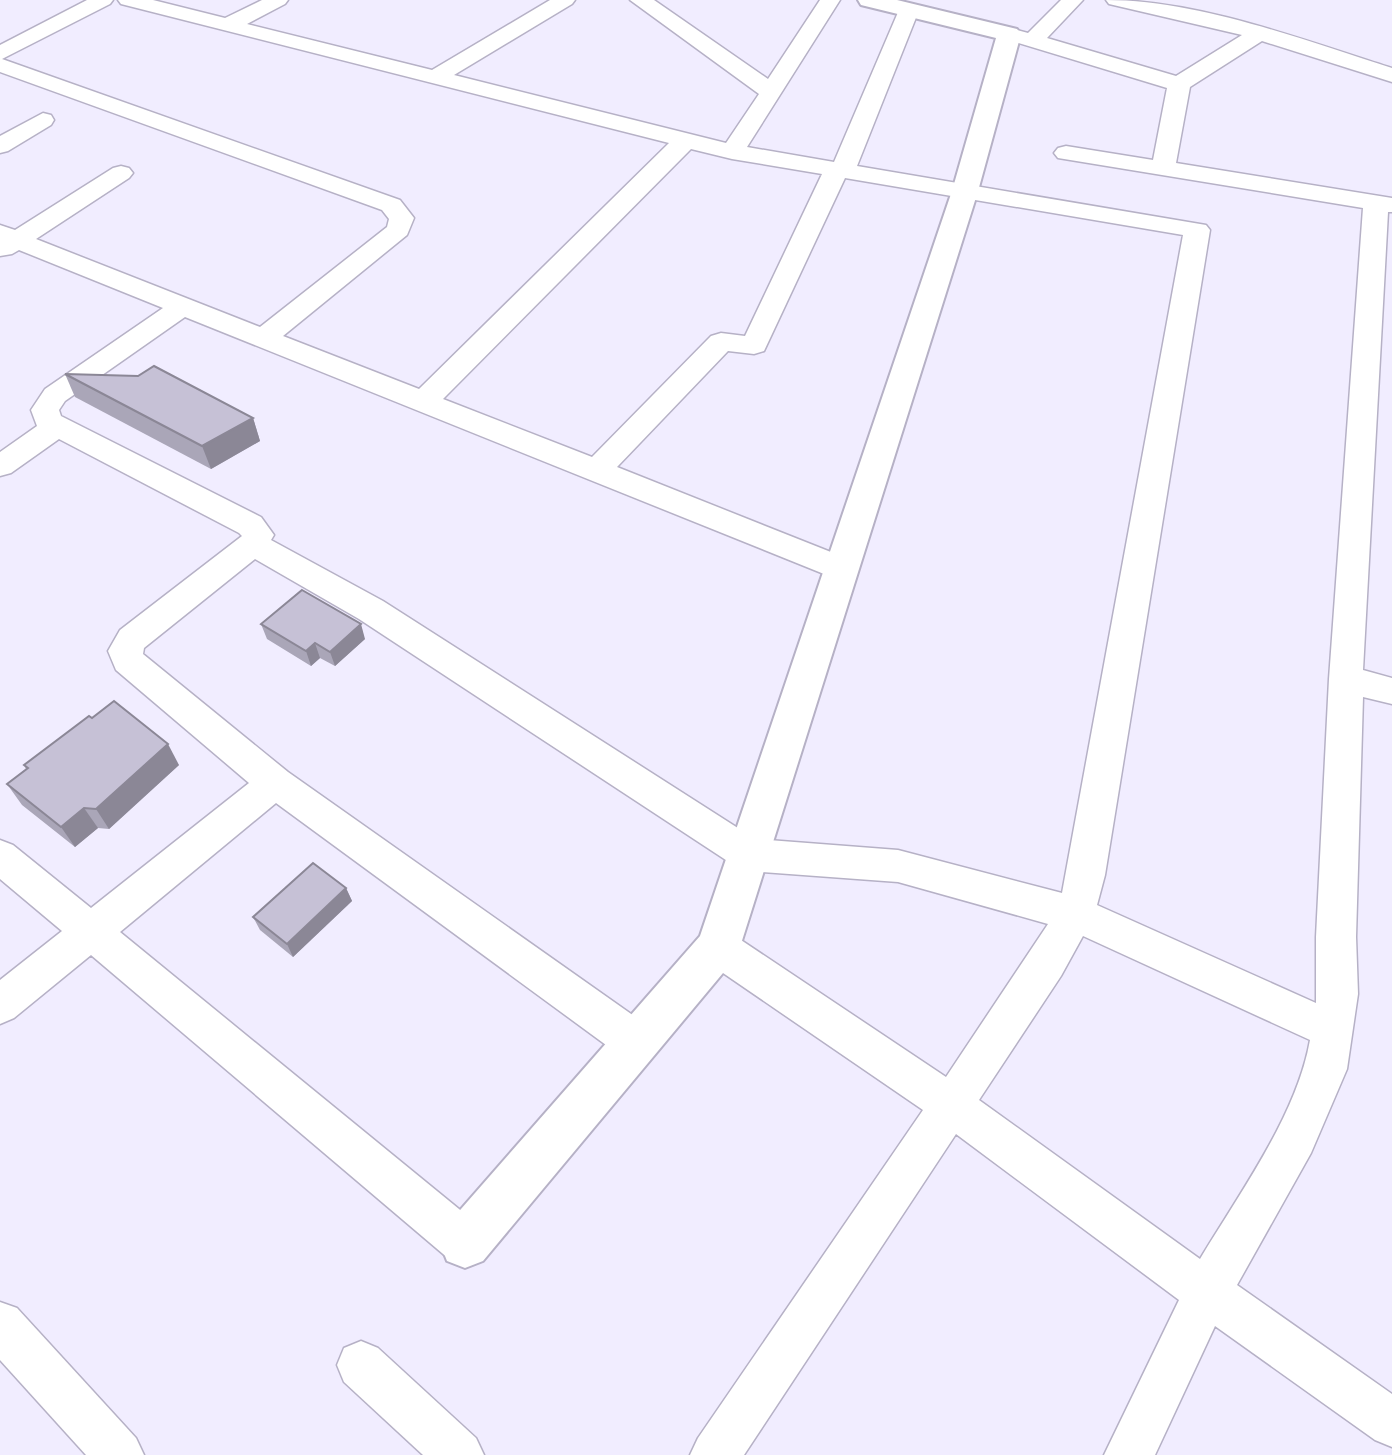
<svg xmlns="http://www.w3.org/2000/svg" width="1392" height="1455" font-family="'IBM Plex Sans',sans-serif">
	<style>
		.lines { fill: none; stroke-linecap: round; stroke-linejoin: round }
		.street-casing { stroke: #b6b1c6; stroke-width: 3 }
		.secondary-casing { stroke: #b6b1c6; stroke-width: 4 }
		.street { fill: #fff; fill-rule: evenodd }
		.secondary { fill: #fff; fill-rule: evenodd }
		.wall { fill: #aaa6b8 }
		.shaded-wall { fill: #8b8796 }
		.building { fill: #c6c1d6; stroke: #8b8796; stroke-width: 2 }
	</style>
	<rect width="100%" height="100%" fill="#f1edff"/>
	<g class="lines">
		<defs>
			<g id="street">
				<path d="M87,0H113L110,4L2,59L400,200L414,218L407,235L283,336L419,389L669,143L121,4L118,0H153L225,18L262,0H288L285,4L247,24L432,70L550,0H575L572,4L454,75L726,143L759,94L630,0H654L768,79L820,0H840L747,147L834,162L899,10L902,6H916L919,10L857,166L1206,225L1210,230L1105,875L1097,905L1316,1003V937L1329,679L1363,208L1058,158L1054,153L1058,148L1066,146L1153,160L1167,88L1002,38L998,34L1002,30L1009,28L1028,33L1061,0H1083L1047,38L1176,76L1242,35L1109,4L1106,0C1199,0 1303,40 1392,68V82L1262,41L1190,87L1176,163L1392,198V212H1388L1363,670L1392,678V704L1363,697L1356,937L1358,994L1347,1069L1311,1153L1237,1285L1392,1394V1447L1375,1440L1215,1326L1155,1455H1104L1179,1300L956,1134L744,1455H690L698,1438L923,1110L704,960L698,947L704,934L718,929L732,934L946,1077L1048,924L898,882L748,871L735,866L359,619L255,559L144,648L143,654L288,772L651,1028L657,1042L651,1056L636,1061L621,1056L276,803L120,932L481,1227L488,1243L481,1259L465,1266L449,1259L91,955L14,1018L0,1024V980L62,931L0,879V840L13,845L91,908L249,783L116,670L108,651L120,630L242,536L239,533L59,439L11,473L0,476V452L37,426L31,410L45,389L163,308L19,250L12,254L0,256V225L15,230L113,168L121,166L129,168L133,173L129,178L36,239L260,327L387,227L389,219L382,210L0,72V45ZM691,149L732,159L822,174L745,336L721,333L711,336L592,457L443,399ZM845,178L1183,235L1062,893L898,850L755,839L383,601L271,540L274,535L261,517L61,416L59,410L65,401L185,317L829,576L840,580L851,576L856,568L851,560L617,467L728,351L754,354L764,351ZM1083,936L1310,1040C1297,1115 1239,1194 1200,1259L979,1100L1061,976Z"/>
				<path d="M43,113L51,115L54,120L51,125L8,151L0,153V136Z"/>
				<path d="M0,1302L17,1308L136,1438L144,1455H86L0,1360Z"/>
				<path d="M361,1341L378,1348L476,1438L484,1455H423L344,1382L337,1365L344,1348Z"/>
			</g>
			<path id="secondary" d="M858,0H897L1017,29L1021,34L978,191L740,947L733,961L483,1261L465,1268L447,1261L440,1243L447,1225L700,936L952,191L996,38L861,5Z"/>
		</defs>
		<use href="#street" class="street-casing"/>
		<use href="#secondary" class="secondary-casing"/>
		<use href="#street" class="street"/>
		<use href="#secondary" class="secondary"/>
	</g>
	<g class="wall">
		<path d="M65,374L253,418L260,441L211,469L75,397Z"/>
		<path d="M261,624L365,639L335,666L320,658L311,666L267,639Z"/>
		<path d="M92,718L179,765L109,829L98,828L75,847L22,805L7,784L26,769L24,765Z"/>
		<path d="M346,888L352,901L293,957L260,930L253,917Z"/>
	</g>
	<g class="shaded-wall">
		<path d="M253,418L260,441L211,469L202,446Z"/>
		<path d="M361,624L365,639L335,666L330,652Z"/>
		<path d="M315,643L320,658L311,666L306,651Z"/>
		<path d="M168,744L179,765L109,829L96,809Z"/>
		<path d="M84,808L98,828L75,847L61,827Z"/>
		<path d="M346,888L352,901L293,957L287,944Z"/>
	</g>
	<g class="building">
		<path d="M154,366L253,418L202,446L65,374L138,376Z"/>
		<path d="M302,590L361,624L330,652L315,643L306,651L261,624Z"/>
		<path d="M114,701L168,744L96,809L84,808L61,827L7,784L28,768L24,765L89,716L92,718Z"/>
		<path d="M313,863L346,888L287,944L253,917Z"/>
	</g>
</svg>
